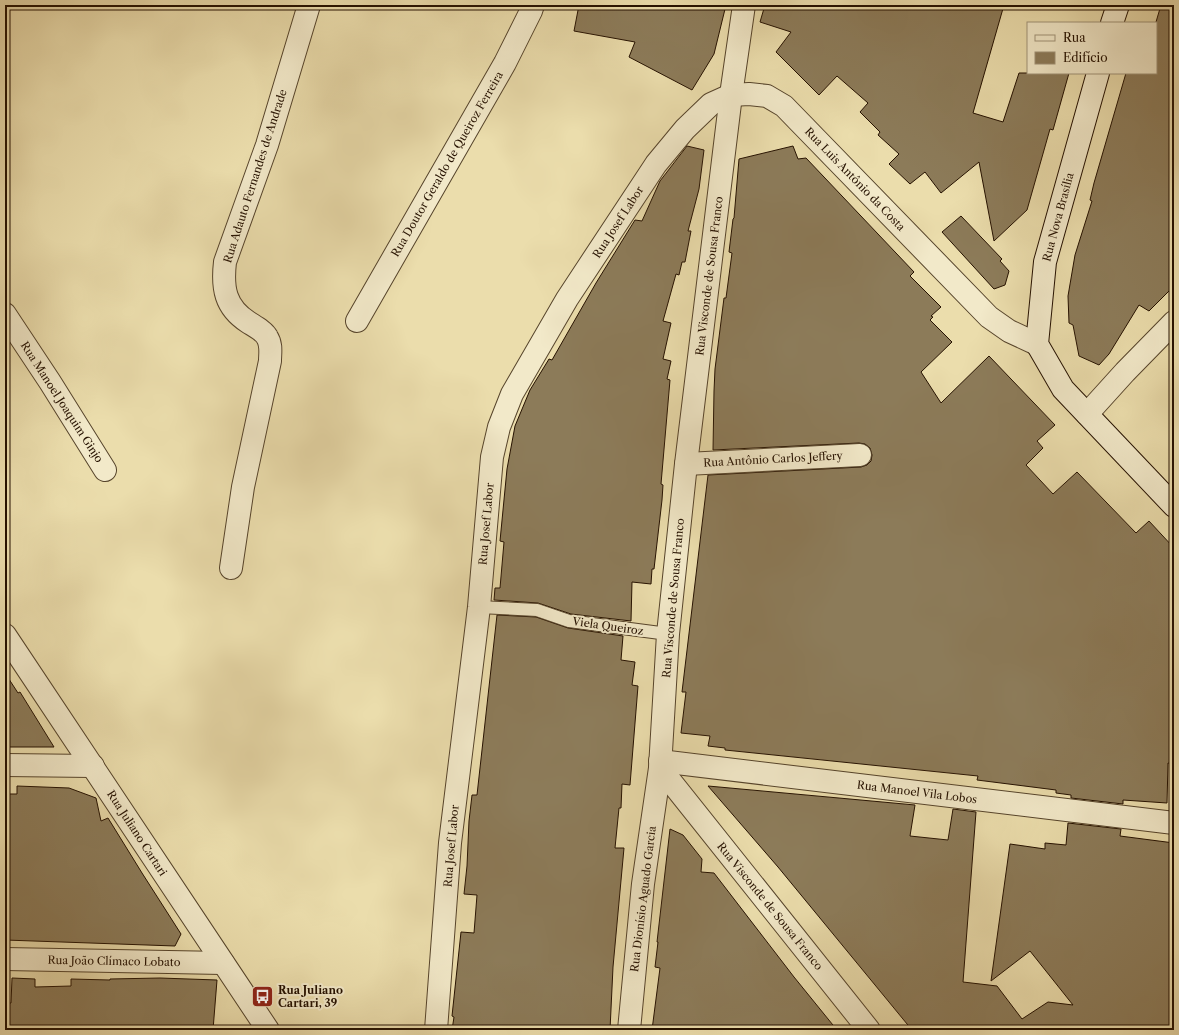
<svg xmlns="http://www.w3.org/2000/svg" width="1179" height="1035" font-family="'Libre Caslon Text',serif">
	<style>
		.building { fill: #8c7b59; stroke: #251100 }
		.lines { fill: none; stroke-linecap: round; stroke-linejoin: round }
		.service-casing { stroke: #56442b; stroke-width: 14 }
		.minor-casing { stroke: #56442b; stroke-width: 24 }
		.secondary-casing { stroke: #251100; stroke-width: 24 }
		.service { stroke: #f2e9c9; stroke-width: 12 }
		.minor { stroke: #f2e9c9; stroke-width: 22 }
		.secondary { stroke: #f2e9c9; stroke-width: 22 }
		.labels { text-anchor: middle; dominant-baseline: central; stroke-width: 4; stroke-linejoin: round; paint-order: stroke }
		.street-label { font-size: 11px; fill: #251100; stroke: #f2e9c9 }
		.poi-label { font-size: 11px; font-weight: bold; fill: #251100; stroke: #f2e9c9; text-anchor: start }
	</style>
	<rect width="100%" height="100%" fill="#ebddac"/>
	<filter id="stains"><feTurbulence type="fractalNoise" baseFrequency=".005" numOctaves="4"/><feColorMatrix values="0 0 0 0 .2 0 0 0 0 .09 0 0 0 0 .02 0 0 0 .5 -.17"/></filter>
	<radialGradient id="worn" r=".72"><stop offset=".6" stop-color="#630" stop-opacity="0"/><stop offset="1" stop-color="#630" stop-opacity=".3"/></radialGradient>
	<g class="building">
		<path d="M579,5H726L714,54L692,90L629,57L635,42L574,31Z"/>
		<path d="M765,5H1004L973,113L1003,122L1019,73H1069L1053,130L1050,129L1027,210L994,241L979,162L941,193L925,172L910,184L889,164L899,154L878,135L880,132L860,112L868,103L837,76L819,95L776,52L791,32L760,22Z"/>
		<path d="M1161,5H1174V286L1149,311L1139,305L1109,354L1099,365L1079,356L1073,325L1069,323L1068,296L1075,255L1092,201L1090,200L1094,183L1126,73H1156V22Z"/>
		<path d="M687,146L704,150L699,189L688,231H691L685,262H682L679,275L676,274L663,321L671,323L663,359L671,361L667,379L670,380L661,484L663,485L662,500L654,569H652L651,584L632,582L631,621L571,614L538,603L494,600L495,588H500L504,542L500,541L507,469L515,426L530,390L549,359L552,360L596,283L635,220L642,221L660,181Z"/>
		<path d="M793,146L798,159L806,158L914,272L910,276L941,307L931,316L933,317L930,320L952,342L921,372L941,403L989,356L1055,425L1037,441L1043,448L1026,465L1053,494L1077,472L1136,533L1149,521L1174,548V764L1168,763L1167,803L1123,800V804L1071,798V795L1056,793V790L977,780L978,776L725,750V748L708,746L710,736L681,733L686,692H682L708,475L861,467L867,465L871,461L872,455L870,448L865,444L859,443L713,450L714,391L715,369L724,298H726L732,253L729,252L733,219L734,218L739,159Z"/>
		<path d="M961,216L1002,259L1000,261L1009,271L1005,285L994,289L942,232Z"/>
		<path d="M497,615L536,617L568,628L623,636L621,660L635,662L632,685L638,686L630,785L622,784L621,808H619L615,848H624L613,967L610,1030H452L454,1017L452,1016L461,932L474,933L477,895L464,894L467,866L469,821L472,795H477Z"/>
		<path d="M5,673L18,693L20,692L54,747H5Z"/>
		<path d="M17,786L69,788L96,798L101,821L108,818L142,873L181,934L175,946L5,940V794H17Z"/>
		<path d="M708,786L915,805L910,836L948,840L953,809L976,812L963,982L997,986L1022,1019L1048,1002L1073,1005L1030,951L991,981L1010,844L1045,849V843L1066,845L1068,823L1121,829L1120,836L1174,843V1030H912L778,867Z"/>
		<path d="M670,829L683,835L702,859L701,872L714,873L794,977L837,1030H652L660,968L655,967L658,942H657Z"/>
		<path d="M12,978L35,979V987L71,986V979L110,980V979L160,978L217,980L213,1030H5V1003H11Z"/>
	</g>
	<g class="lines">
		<defs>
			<path id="service" d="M479,607L537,610L569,621L668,634"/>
			<g id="minor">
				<path d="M744,5L731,95L686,464L668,634L660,768L869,1030"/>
				<path d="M5,314L50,382L105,470"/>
				<path d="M357,321L505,63L531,11L533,5"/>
				<path d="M1087,414L1125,372L1174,322"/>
				<path d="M686,464L860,455"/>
				<path d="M231,568L243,487L270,361C270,353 272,345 267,337C264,331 254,326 248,322C225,307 222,288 225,262L267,145L309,5"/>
				<path d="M5,635L268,1030"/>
				<path d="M660,761L1174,823"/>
				<path d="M5,765L93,766"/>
				<path d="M5,959L223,963"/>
				<path d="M436,1030L450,843L479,607L492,457L499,427L512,394L567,299L656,164L685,129L711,104L731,95L749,94L767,96L784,106L989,317L1009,331L1037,344"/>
				<path d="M629,1030L643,884L660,768"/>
			</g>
			<g id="secondary">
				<path d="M1112,23L1118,5"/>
				<path d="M1098,73L1045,262L1037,344L1063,389L1174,506"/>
			</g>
		</defs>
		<use href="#service" class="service-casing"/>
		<use href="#minor" class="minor-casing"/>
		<use href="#secondary" class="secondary-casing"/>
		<use href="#service" class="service"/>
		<use href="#minor" class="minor"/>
		<use href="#secondary" class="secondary"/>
	</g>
	<defs>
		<symbol id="bus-square" viewBox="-11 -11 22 22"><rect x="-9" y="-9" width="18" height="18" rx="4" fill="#8f2418" stroke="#f2e9c9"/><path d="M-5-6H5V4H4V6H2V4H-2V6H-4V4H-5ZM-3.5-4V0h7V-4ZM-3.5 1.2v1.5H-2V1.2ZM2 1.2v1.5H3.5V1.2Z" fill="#fff"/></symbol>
	</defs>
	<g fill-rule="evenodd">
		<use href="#bus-square" x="250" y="984" width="25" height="25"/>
	</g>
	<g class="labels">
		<g class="street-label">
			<text transform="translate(447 164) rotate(-60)">Rua Doutor Geraldo de Queiroz Ferreira</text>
			<text transform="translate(255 176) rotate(-72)">Rua Adauto Fernandes de Andrade</text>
			<text transform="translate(855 179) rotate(46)">Rua Luis Antônio da Costa</text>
			<text transform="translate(1058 217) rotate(-75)">Rua Nova Brasília</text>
			<text transform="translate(618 222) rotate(-57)">Rua Josef Labor</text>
			<text transform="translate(709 276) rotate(-83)">Rua Visconde de Sousa Franco</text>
			<text transform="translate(62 402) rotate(57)">Rua Manoel Joaquim Ginjo</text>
			<text transform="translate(773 459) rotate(-3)">Rua Antônio Carlos Jeffery</text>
			<text transform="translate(486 524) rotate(-85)">Rua Josef Labor</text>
			<text transform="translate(673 598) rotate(-85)">Rua Visconde de Sousa Franco</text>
			<text transform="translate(608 626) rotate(8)">Viela Queiroz</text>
			<text transform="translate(917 792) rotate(7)">Rua Manoel Vila Lobos</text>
			<text transform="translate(137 833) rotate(57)">Rua Juliano Cartari</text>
			<text transform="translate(451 846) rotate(-85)">Rua Josef Labor</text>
			<text transform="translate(643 899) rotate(-83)">Rua Dionísio Aguado Garcia</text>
			<text transform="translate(770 906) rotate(51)">Rua Visconde de Sousa Franco</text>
			<text transform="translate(114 961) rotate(1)">Rua João Clímaco Lobato</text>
		</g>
		<g class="poi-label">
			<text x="278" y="990">Rua Juliano<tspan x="278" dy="13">Cartari, 39</tspan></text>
		</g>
	</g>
	<rect width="1179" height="1035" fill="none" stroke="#ebddac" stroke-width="20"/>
	<rect x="6" y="6" width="1167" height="1023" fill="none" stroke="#251100" stroke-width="2"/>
	<rect x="10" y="10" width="1159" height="1015" fill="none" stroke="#251100"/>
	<rect x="1027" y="22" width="130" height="52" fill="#f2e9c9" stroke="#a09379"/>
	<rect x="1035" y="35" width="20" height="6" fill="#f2e9c9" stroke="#a09379"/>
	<text x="1063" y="42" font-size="12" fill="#251100">Rua</text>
	<rect x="1035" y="52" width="20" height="12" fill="#8c7b59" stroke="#a09379"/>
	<text x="1063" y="62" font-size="12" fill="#251100">Edifício</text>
	<rect width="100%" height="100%" filter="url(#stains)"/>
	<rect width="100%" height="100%" fill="url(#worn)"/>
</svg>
